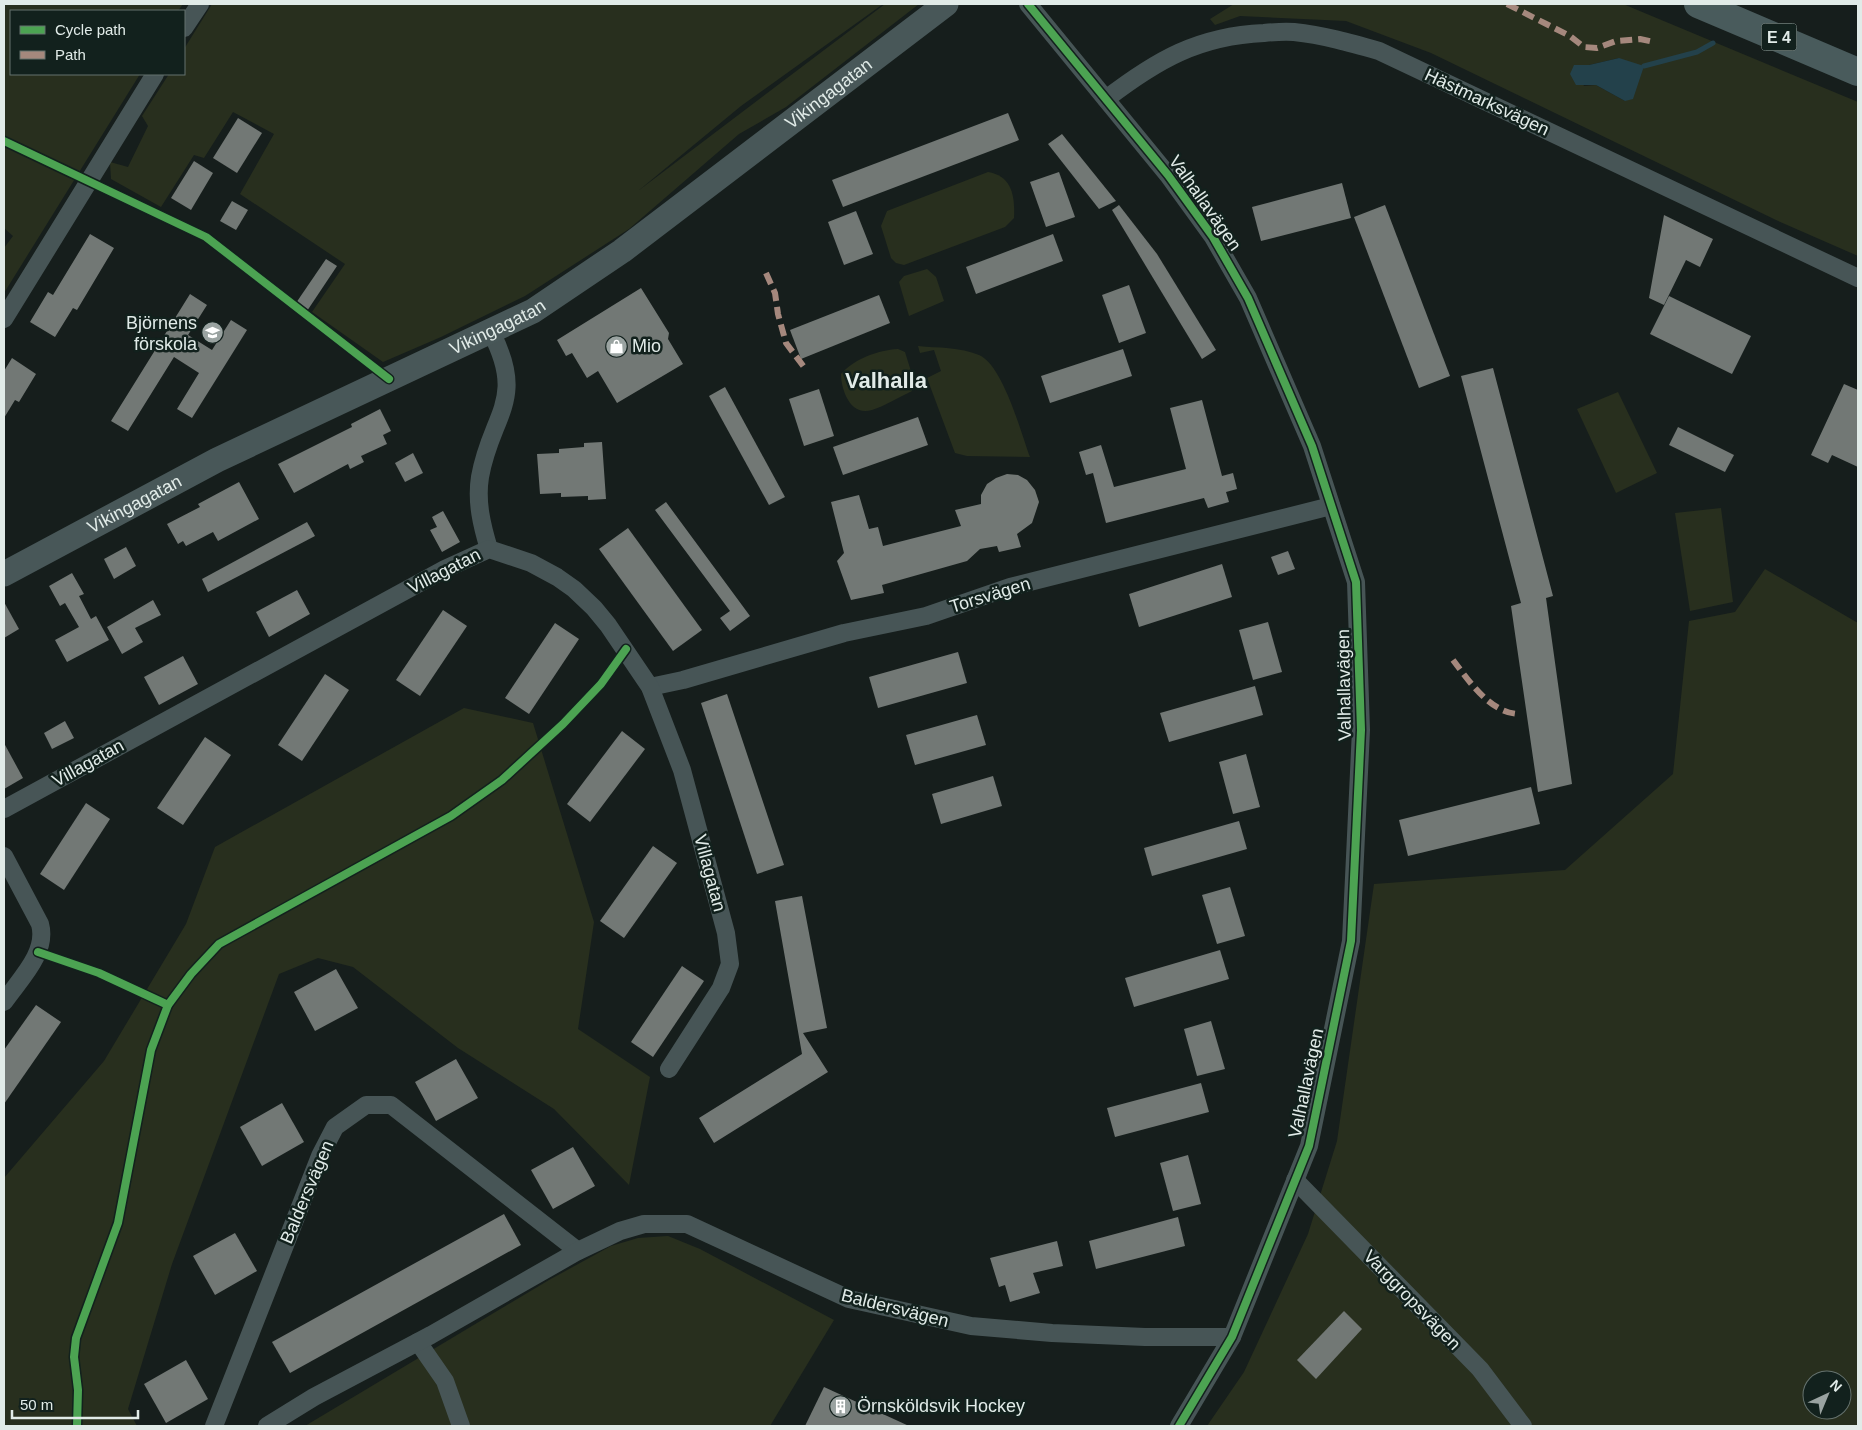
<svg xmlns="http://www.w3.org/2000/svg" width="1862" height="1430" font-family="Helvetica,sans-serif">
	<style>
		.green { fill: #282f1e; fill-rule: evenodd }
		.water { fill: #23414b }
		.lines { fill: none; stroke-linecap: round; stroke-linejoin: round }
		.stream { stroke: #23414b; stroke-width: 5 }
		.building { fill: #727875 }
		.street { stroke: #475556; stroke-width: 18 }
		.secondary { stroke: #485758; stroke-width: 25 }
		.highway { stroke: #495b5c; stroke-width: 28 }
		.quiet { stroke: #a5887d; stroke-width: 6; stroke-dasharray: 12 6; stroke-linecap: butt }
		.cycleway-casing { stroke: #12211d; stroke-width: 11 }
		.cycleway { stroke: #4ca352; stroke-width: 8 }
		.labels { text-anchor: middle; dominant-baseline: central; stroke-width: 5; stroke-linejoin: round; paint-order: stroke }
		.shield { fill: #12211d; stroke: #a3aeab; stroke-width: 1 }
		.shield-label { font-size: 16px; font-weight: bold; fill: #e1ebe8 }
		.street-label { font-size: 18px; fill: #e1ebe8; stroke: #12211d }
		.poi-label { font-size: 18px; fill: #e1ebe8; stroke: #12211d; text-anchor: start }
		.district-label { font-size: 22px; font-weight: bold; fill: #e1ebe8; stroke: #12211d }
	</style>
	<rect width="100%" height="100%" fill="#161e1c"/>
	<g class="green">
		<path d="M4,4H183L178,11H11V74H140L4,293V248L13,236L4,228Z"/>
		<path d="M212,4H883L741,106L638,191L885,4H919L786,107L739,134L629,229L525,296L441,337L383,362L312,312L345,264L240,194L274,134L233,112L204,158L194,155L161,207L111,179L110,162L128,167L148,126L142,116L169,74H184V49Z"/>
		<path d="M1234,4H1623L1858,102V256L1776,220L1431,53L1346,21L1240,16L1215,25L1210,19ZM1619,58L1625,101L1596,85L1584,86L1574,65H1589Z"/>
		<path d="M988,172C1012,176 1015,196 1014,218L1005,227L904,265L896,263L891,258L881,226L887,211Z"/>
		<path d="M927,269L936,277L944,301L909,316L899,282L904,276Z"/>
		<path d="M918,346C938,348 960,347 979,355C1003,365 1021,433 1030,457L967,456L955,453L927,378L941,371L934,350L920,353Z"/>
		<path d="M898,349L905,352L914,381L912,391C899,397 885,406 872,410C850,417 841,389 841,374C854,359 878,350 898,349Z"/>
		<path d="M1618,392L1657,473L1616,493L1577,409Z"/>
		<path d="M1721,508L1733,602L1690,611L1675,513Z"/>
		<path d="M1765,569L1858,623V1426H1207L1244,1372L1308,1234L1337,1141L1374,884L1565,870L1673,774L1689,621L1735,612ZM1812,1380H1842V1410H1812Z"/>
		<path d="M464,708L533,723L594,922L578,1029L650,1077L629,1185L554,1109L458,1048L353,967L318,958L279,974L172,1264L128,1409L137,1426H4V1178L104,1061L186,924L215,847Z"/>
		<path d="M668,1236L700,1249L834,1320L770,1426H305L549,1280L611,1246L638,1238Z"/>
	</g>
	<path class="water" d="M1619,58L1644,66L1633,99L1625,101L1596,85H1576L1570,74L1574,65H1589Z"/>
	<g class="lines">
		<path class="stream" d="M1644,66L1697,52L1713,43"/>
	</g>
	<g class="building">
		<path d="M1008,113L1019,140L843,207L832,180Z"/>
		<path d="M238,118L262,133L237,173L213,158Z"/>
		<path d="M1062,134L1116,201L1099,209L1048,144Z"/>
		<path d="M194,161L213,173L191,210L171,198Z"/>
		<path d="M1059,172L1075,217L1046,227L1030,182Z"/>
		<path d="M1342,183L1351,218L1261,241L1252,207Z"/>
		<path d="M232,201L248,210L236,230L220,221Z"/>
		<path d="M1119,205L1157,254L1216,350L1202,359L1112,210Z"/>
		<path d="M1385,205L1450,376L1419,388L1354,217Z"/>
		<path d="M856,211L873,254L844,265L828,222Z"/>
		<path d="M1664,215L1713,239L1700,267L1686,260L1664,305L1649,298Z"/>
		<path d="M90,234L114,248L77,310L73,308L55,337L30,322L48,292L53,295Z"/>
		<path d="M1053,234L1063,261L976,294L966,267Z"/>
		<path d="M326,259L337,266L307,311L296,303Z"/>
		<path d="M1129,285L1146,333L1119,343L1102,295Z"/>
		<path d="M641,288L669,333L668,339L683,364L617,403L598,371L587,378L572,353L566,356L557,340Z"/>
		<path d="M190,294L207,305L188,335L212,350L231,320L247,330L192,418L177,409L199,373L174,357L128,431L111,421Z"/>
		<path d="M879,295L890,323L801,359L790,330Z"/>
		<path d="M1669,296L1751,336L1732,374L1650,334Z"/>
		<path d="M1123,349L1132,376L1050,403L1041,376Z"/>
		<path d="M12,358L36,374L19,402L15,400L4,418V371Z"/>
		<path d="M1493,368L1553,596L1546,598L1572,784L1538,792L1511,606L1521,603L1461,376Z"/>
		<path d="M1844,384L1858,390V467L1832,455L1828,463L1811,455Z"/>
		<path d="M725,387L785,497L769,505L709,396Z"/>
		<path d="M819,389L834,436L804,446L789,399Z"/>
		<path d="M1202,400L1222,476L1233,473L1237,489L1226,492L1229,502L1208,508L1204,498L1106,523L1093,473L1086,475L1079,452L1101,445L1114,487L1186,469L1170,408Z"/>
		<path d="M380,409L391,431L383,435L387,444L361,456L364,462L350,469L348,464L294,493L278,464L352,427L351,424Z"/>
		<path d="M918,417L928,445L843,475L833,447Z"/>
		<path d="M1678,427L1734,455L1725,472L1669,445Z"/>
		<path d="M602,442L606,499L588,500V496L561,497V493L540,494L537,454L559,453V449L584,447V443Z"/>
		<path d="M413,453L423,473L405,482L395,463Z"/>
		<path d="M1007,474L1018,475L1027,480L1035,490L1039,502L1032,523L1017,534L1021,547L999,552L997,546L980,549L967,561L882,585L884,593L851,600L837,561L844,553L831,502L859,495L869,529L878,527L883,546L961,526L955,510L981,504V495L987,484L996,478Z"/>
		<path d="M239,482L259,519L218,541L213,532L186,546L183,541L178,544L167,524L200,507L198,504Z"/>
		<path d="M666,502L750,616L730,631L720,618L730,611L655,510Z"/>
		<path d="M443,511L460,542L442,552L430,530L437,527L432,517Z"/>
		<path d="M307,522L315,536L208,592L202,579Z"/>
		<path d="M628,528L702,630L673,651L599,549Z"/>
		<path d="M126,547L136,566L114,579L104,559Z"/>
		<path d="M1288,551L1295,569L1278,575L1271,557Z"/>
		<path d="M1222,564L1232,597L1139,627L1129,594Z"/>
		<path d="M72,573L84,594L79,596L91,619L96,616L109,640L67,662L55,640L79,627L65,603L60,606L49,586Z"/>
		<path d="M297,590L310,614L269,637L256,612Z"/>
		<path d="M153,600L161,615L135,628L143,642L122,654L107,627Z"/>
		<path d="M4,602L19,629L4,638Z"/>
		<path d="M443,610L467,626L420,696L396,680Z"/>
		<path d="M1268,622L1282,672L1253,680L1239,630Z"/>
		<path d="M555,623L579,639L529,714L505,698Z"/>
		<path d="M958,652L967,683L878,708L869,677Z"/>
		<path d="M183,656L198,684L159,705L144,677Z"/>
		<path d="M325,674L349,690L302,761L278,745Z"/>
		<path d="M1255,686L1263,715L1169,742L1160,713Z"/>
		<path d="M727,694L784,865L757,874L701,703Z"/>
		<path d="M977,715L986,745L915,765L906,735Z"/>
		<path d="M65,721L74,738L52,749L44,733Z"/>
		<path d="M622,731L645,749L590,822L567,804Z"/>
		<path d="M205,737L231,755L183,825L157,808Z"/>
		<path d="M4,743L23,778L4,789Z"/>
		<path d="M1246,754L1260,807L1233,814L1219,762Z"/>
		<path d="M993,776L1002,806L941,824L932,794Z"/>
		<path d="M1531,787L1540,824L1408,856L1399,820Z"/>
		<path d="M86,803L110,819L64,890L40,874Z"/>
		<path d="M1239,821L1247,849L1152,876L1144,848Z"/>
		<path d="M653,846L677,863L624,938L600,921Z"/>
		<path d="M1230,887L1245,936L1217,944L1202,895Z"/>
		<path d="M802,896L827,1028L803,1033L828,1072L714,1143L699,1118L802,1054L775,901Z"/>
		<path d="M1220,950L1229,979L1134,1007L1125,978Z"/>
		<path d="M682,966L704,981L653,1057L631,1042Z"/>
		<path d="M336,969L358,1008L315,1031L294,992Z"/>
		<path d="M36,1005L61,1022L4,1104V1050Z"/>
		<path d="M1211,1021L1225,1069L1197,1076L1184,1029Z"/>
		<path d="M456,1059L478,1098L436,1121L415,1082Z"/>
		<path d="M1201,1083L1209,1112L1115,1137L1107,1108Z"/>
		<path d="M282,1103L304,1142L262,1166L240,1127Z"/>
		<path d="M573,1147L595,1186L553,1209L531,1170Z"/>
		<path d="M1188,1155L1201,1204L1173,1211L1160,1163Z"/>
		<path d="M504,1214L521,1245L290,1373L272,1342Z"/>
		<path d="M1178,1217L1185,1246L1096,1269L1089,1241Z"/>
		<path d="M235,1233L257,1271L215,1295L193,1256Z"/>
		<path d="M1057,1241L1063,1266L1033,1273L1040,1293L1010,1302L1005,1285L999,1287L990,1258Z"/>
		<path d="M1344,1311L1362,1329L1316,1379L1297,1360Z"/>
		<path d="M186,1360L208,1399L166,1423L144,1384Z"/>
		<path d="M824,1387L909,1426H805Z"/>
	</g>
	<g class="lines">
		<g class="street">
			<path d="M1028,4L1168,175L1213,237L1248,298L1312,446L1356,582L1361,730L1351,941L1309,1146L1232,1337L1179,1426"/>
			<path d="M184,28L200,4"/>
			<path d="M1106,99C1157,60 1198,36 1264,33C1274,32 1284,31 1294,32C1323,35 1351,43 1379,51L1858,278"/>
			<path d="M4,319L155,74"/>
			<path d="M489,549C482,526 476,502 480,477C491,414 527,401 491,332"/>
			<path d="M650,687L683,680L844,633L926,616L1010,587L1331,506"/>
			<path d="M4,809L445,569L489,549L531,563L557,577L574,589L594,608L608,625L650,687L682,770L726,933L730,964L721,988L669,1069"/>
			<path d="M4,856L40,924C48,953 19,980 4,1002"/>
			<path d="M1295,1180L1480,1369L1523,1426"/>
			<path d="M418,1342L445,1381L461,1426"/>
			<path d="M214,1426L320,1156L335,1127L366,1105H391L578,1251"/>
			<path d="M267,1426L314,1397L431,1335L578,1251L620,1231L644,1224H687L849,1299L971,1326L1052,1333L1145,1337H1232"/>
		</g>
		<path class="secondary" id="s1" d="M4,574L217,460L533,311L622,251L946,4"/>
		<path class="highway" d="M1698,4L1858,72"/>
		<g class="quiet">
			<path d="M1507,4L1570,36L1584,47L1597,48L1616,41L1640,39L1654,42"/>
			<path d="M766,273L775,293L778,314L786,343L804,367"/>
			<path d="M1453,660C1469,681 1490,713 1519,714"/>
		</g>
		<defs>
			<g id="cycleway">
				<path d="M1028,4L1168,175L1213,237L1248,298L1312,446L1356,582L1361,730L1351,941L1309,1146L1232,1337L1179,1426"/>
				<path d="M4,141L206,237L389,379"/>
				<path d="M38,952L99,973L168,1005"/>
				<path d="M77,1426L78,1390L74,1357L76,1338L118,1223L151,1050L168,1005L191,974L219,944L451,816L502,780L563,724L601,684L626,649"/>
			</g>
		</defs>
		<use href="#cycleway" class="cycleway-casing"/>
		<use href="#cycleway" class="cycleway"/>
	</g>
	<defs>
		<symbol id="school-disc" viewBox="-11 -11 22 22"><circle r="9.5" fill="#9aa3a1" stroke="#12211d"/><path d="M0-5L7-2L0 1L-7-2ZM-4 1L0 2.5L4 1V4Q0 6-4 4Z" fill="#fff"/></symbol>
		<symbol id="shop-disc" viewBox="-11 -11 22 22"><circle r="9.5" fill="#9aa3a1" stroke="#12211d"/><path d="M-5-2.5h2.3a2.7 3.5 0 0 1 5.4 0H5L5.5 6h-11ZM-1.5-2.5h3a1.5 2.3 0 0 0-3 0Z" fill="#fff"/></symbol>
		<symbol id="building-disc" viewBox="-11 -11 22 22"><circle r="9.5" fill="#9aa3a1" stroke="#12211d"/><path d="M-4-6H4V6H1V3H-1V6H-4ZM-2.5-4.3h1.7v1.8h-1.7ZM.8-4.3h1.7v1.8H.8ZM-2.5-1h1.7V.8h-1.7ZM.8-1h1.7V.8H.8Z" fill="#fff"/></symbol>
	</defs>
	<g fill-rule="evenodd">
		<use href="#school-disc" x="200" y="320" width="25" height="25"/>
		<use href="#shop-disc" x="604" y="334" width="25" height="25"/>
		<use href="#building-disc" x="828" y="1394" width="25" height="25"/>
	</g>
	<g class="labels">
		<rect class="shield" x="1761.5" y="23.5" width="35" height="27" rx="4"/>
		<g class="shield-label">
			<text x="1779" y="37">E 4</text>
		</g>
		<g class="street-label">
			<text stroke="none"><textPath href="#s1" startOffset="958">Vikingagatan</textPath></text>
			<text transform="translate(1487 102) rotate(25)">Hästmarksvägen</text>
			<text transform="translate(1205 203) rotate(55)">Valhallavägen</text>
			<text stroke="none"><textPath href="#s1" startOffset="552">Vikingagatan</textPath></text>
			<text stroke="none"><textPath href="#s1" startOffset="148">Vikingagatan</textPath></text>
			<text transform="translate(444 571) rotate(-27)">Villagatan</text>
			<text transform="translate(990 595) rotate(-17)">Torsvägen</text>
			<text transform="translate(1344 685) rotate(-91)">Valhallavägen</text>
			<text transform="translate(88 763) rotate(-29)">Villagatan</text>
			<text transform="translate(710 873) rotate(75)">Villagatan</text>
			<text transform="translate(1306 1083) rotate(-78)">Valhallavägen</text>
			<text transform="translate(307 1192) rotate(-67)">Baldersvägen</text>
			<text transform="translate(1412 1300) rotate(46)">Varggropsvägen</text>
			<text transform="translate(895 1308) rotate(14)">Baldersvägen</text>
		</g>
		<g class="poi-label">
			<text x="197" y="323" text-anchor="end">Björnens<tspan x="197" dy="21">förskola</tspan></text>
			<text x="632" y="346">Mio</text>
			<text x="857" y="1406">Örnsköldsvik Hockey</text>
		</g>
		<g class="district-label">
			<text x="886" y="380">Valhalla</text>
		</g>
	</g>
	<rect width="1862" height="1430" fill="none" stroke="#e1ebe8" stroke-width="10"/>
	<rect x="10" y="10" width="175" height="65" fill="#12211d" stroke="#65726e"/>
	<rect x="20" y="26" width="25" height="8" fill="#4ca352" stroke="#65726e"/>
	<text x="55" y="35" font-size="15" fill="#e1ebe8">Cycle path</text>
	<rect x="20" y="51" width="25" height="8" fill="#a5887d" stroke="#65726e"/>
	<text x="55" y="60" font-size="15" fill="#e1ebe8">Path</text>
	<g transform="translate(1827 1395) rotate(44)"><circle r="24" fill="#12211d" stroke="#65726e"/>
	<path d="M0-4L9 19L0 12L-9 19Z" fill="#9aa3a1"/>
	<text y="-8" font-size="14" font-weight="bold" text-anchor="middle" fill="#e1ebe8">N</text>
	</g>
	<path d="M12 1410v8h126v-8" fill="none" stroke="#e1ebe8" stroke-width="2.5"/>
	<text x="20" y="1410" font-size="15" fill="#e1ebe8" stroke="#12211d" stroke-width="4" paint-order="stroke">50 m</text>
</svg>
